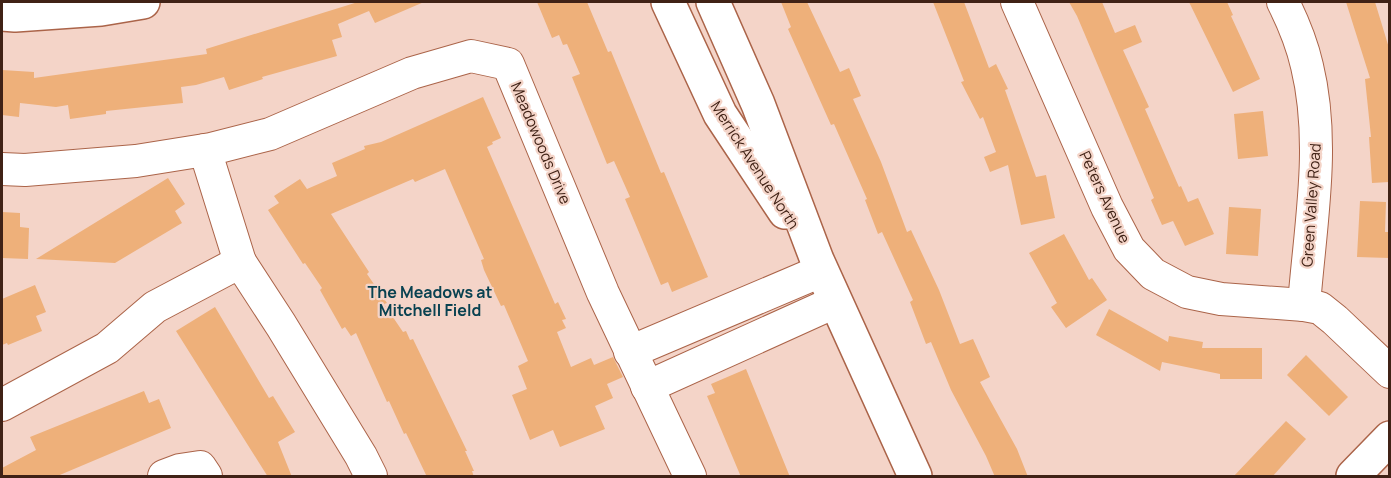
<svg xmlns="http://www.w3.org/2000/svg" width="1391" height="478" font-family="Manrope,sans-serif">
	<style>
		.building { fill: #eeb07a }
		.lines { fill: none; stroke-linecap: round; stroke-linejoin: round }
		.minor-casing { stroke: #ab6449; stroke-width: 34 }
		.major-casing { stroke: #ab6449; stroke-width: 36 }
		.minor { stroke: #fff; stroke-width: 32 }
		.major { stroke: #fff; stroke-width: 33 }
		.labels { text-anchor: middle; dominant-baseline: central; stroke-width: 4.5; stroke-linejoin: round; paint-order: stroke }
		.street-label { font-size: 15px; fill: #402216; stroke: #f4d4c8 }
		.neighbourhood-label { font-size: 16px; font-weight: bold; fill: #094251; stroke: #f4d4c8 }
	</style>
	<rect width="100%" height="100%" fill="#f4d4c8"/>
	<g class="building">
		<path d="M358,2H424L375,23L369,11L338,24L342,37L332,40L337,56L262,77L263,79L229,90L224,77L196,85L181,87L183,103L106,111V114L70,119L68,105L56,107L20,103L19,117L2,115V70L34,72V78L207,54L206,49Z"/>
		<path d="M537,2H587L608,52L611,51L661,173L664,172L708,277L672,292L668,282L661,285L625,199L630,197L614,161L607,164L572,77L580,74L567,44L563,45L559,35L552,38Z"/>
		<path d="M781,2H807L840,72L849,68L861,96L853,99L881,162L907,232L911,230L939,290L960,344L973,339L990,377L980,382L1017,449L1028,477H995L986,456L951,390L931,342L926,344L910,302L913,300L882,232L878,234L865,200L867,199L834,124L831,125L788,29L791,27Z"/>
		<path d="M933,2H964L989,68L996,64L1008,89L1005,90L1036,177L1046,175L1055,218L1021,225L1008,165L990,172L984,157L996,152L983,117L980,119L961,82L964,81Z"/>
		<path d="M1069,2H1102L1115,33L1135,25L1142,42L1123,50L1149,107L1145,109L1179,187L1181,186L1188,202L1198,198L1214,234L1185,246L1173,221L1162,225L1151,200L1154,198L1077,16Z"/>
		<path d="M1189,2H1227L1233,15L1231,16L1260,79L1233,92Z"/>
		<path d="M1346,2H1375L1389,48V182L1372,183L1369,137H1371L1365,79L1370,78Z"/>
		<path d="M483,97L501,138L492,142L493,144L487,147L555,304L558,302L566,319L562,320L566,328L557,332L571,367L591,358L594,365L613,357L623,377L607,384L613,398L595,406L605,429L560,447L553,430L530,440L512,395L527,389L518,366L528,361L504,305L501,306L484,270L481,260L484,259L445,169L415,182L413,179L331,214L369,272L367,274L387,303L384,304L403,332L406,331L410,340L413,339L467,451H465L474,471H472L474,477H427L406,433L404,434L389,401L387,402L356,333L351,336L345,327L342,329L320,290L322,288L305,263L303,264L268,210L279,203L274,196L300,179L307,189L337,176L332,163L365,149L364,146L381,142Z"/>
		<path d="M1263,111L1268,156L1238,159L1234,114Z"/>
		<path d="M168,178L185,204L175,211L182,223L115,263L36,259Z"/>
		<path d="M1360,201L1386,202L1385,232H1389V258L1357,257Z"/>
		<path d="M1229,207L1261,209L1258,256L1226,254Z"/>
		<path d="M2,212L20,213V227L29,228L28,259L2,258Z"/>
		<path d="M1064,234L1089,280L1092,278L1107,300L1066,328L1051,307L1057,303L1029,253Z"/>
		<path d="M35,285L46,312L36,316L42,331L8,345L7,343L2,345V299Z"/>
		<path d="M215,307L269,398L273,396L295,432L278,442L292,477H268L176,331Z"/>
		<path d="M1109,309L1168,342L1169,336L1203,342L1202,348H1262V379H1220V374L1162,362L1160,371L1096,335Z"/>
		<path d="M1306,355L1348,397L1329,416L1287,375Z"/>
		<path d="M746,369L790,477H741L707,396L715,393L711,384Z"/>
		<path d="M144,391L149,403L159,399L171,428L55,477H2V468L36,450L30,437Z"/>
		<path d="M1286,421L1306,439L1272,477H1233Z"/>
	</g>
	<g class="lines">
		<defs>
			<g id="minor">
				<path d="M1017,2L1107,207L1129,249L1153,274L1187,292L1221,299L1304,305L1320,308L1335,320L1390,372"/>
				<path d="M1283,2C1293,22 1302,44 1307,66C1326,144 1310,226 1304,305"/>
				<path d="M205,150L240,262"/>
				<path d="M2,169L25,170L136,161L211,149L270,134L412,73L471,56L508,64L603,293L690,476"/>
				<path d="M630,352L821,271"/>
				<path d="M647,387L835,302"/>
				<path d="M2,405L107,348L155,307L240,262L281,325L361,456L371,476"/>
				<path d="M164,476L180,470L200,467L206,476"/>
			</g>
			<g id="major">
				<path d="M668,2L720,114L785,212"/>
				<path d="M713,2L758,104L817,260L915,476"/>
				<path d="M2,14L15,15L101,9L143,2"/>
				<path d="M1353,476L1390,438"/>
			</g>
		</defs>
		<use href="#minor" class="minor-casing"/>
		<use href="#major" class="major-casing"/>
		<use href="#minor" class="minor"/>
		<use href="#major" class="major"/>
	</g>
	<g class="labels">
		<g class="street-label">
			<text transform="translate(541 143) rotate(67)">Meadowoods Drive</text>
			<text transform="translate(755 165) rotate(57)">Merrick Avenue North</text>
			<text transform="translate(1105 197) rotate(65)">Peters Avenue</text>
			<text transform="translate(1311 205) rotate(-86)">Green Valley Road</text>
		</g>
		<g class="neighbourhood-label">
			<text x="430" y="292">The Meadows at<tspan x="430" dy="18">Mitchell Field</tspan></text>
		</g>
	</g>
	<rect width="1391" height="478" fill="none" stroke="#402216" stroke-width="6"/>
</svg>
